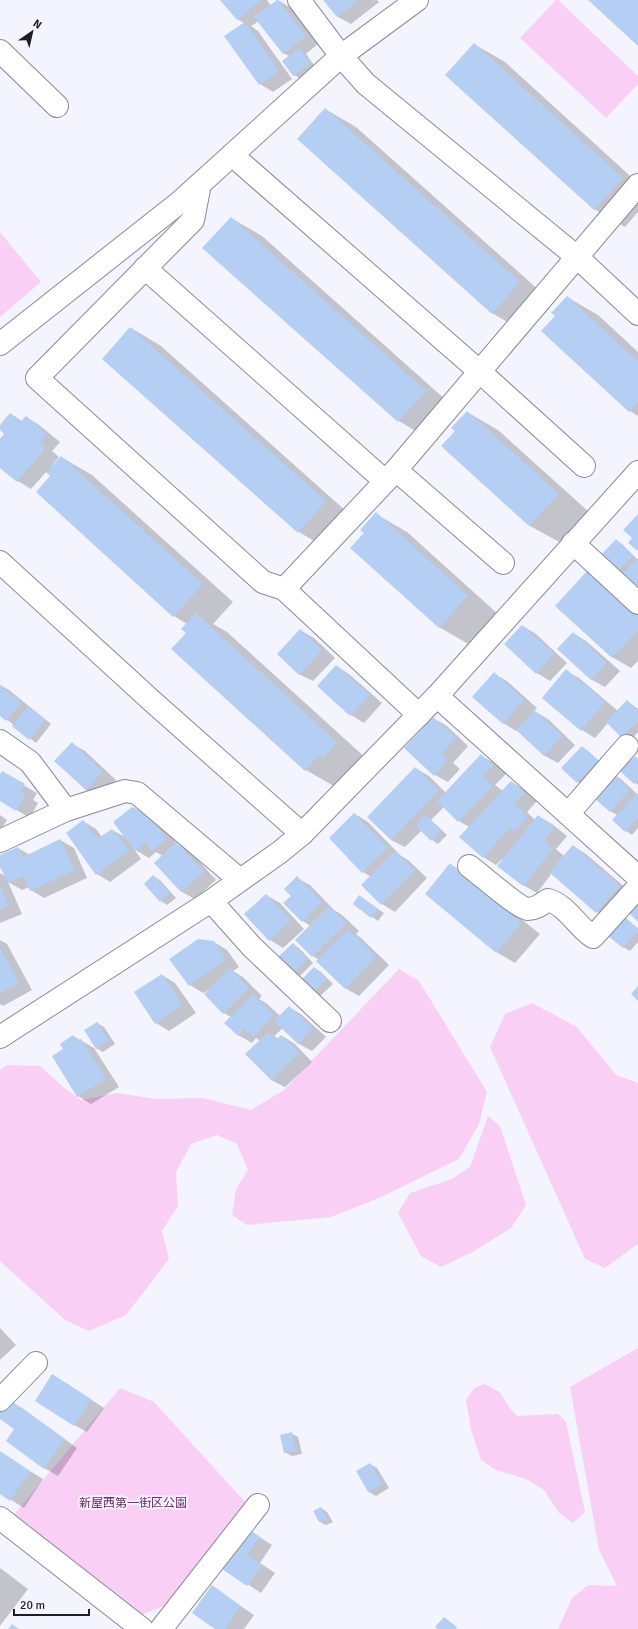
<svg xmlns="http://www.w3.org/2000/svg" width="638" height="1629" font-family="Signika,'Noto Sans JP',sans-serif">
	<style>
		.green { fill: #f9cff6 }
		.shadow { fill: #0003 }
		.building { fill: #b5cef4 }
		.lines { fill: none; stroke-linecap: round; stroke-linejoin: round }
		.street-casing { stroke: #898a98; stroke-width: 24 }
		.secondary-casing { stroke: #898a98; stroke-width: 24 }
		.street { stroke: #fff; stroke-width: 22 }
		.secondary { stroke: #fff; stroke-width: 22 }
		.labels { text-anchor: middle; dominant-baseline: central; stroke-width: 3.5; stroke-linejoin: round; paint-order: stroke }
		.park-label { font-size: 12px; fill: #702b6e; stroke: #f3f4fe }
	</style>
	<rect width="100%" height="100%" fill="#f3f4fe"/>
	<g class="green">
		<path d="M556,0H558L638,76V84L606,118L520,38Z"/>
		<path d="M0,232L41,282L0,317Z"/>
		<path d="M399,969L419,981L487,1092L479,1124L459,1159L379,1198L331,1217L247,1225L232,1215L236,1189L248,1170L237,1144L217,1135L191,1144L176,1172L178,1206L162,1231L169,1259L126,1315L89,1331L65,1320L2,1263L0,1260V1070L7,1065L40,1066L63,1087L81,1100L117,1093L156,1099L203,1098L251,1110L284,1090Z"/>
		<path d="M532,1003L577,1027L616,1075L638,1083V1244L605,1268L585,1259L490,1047L505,1014Z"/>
		<path d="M488,1116L500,1126L526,1205L511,1228L471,1253L441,1267L421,1256L398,1213L410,1193L452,1179L470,1167Z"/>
		<path d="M638,1348V1629H558L572,1598L588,1585L617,1586L599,1550L570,1387Z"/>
		<path d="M485,1384L500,1392L509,1407L517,1416L558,1414L566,1422L585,1512L573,1523L559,1513L544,1490L526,1479L496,1470L481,1460L471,1430L466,1400L474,1388Z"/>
		<path d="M120,1388L154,1402L247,1504L166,1605L141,1615L13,1516Z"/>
	</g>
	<g class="shadow">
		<path d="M222,0H267L271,6L278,0L291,8L318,44L306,54L316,68L301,79L294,75L283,61L289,56L283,53L259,21L251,26L258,31L292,79L273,92L260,84L244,23L237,19Z"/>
		<path d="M325,0H377L379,2L351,24L338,17Z"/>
		<path d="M474,44L505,62L638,183V212L625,227L594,209Z"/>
		<path d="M325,109L356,127L550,300L523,331L492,313Z"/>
		<path d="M231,218L262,236L456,409L429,439L399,421Z"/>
		<path d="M567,297L598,315L638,352V416L630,411Z"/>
		<path d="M131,328L161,346L356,520L329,550L299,532Z"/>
		<path d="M467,412L498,430L589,512L561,543L530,526L442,446L456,431Z"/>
		<path d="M11,414L22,421L26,417L39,425L60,442L52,451L59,457L52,465L53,466L61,457L92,475L233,602L213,624L227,632L368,760L337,788L306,770L187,633V624L174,616L52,476L47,471L31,489L18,481L0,466V440L6,434L0,427Z"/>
		<path d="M376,514L407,532L498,614L470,645L439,627L366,533Z"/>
		<path d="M616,540L622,544L638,560L623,575L618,571Z"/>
		<path d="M556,606L638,611V661L631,668L612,657Z"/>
		<path d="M523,626L536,634L567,663L550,681L537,673L506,644Z"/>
		<path d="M300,630L314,638L335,658L313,681L299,674Z"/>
		<path d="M573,633L586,641L620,671L605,687L592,680L558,649Z"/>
		<path d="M336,666L349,674L382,703L364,723L351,715L318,686Z"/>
		<path d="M566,671L579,678L618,711L627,701L638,709V732L630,741L608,723L595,738L582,730L543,698Z"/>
		<path d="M494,674L507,681L537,708L534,711L548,719L575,745L558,763L545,756L517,730L516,731L503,723Z"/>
		<path d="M0,685L9,690L51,724L36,743L0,714Z"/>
		<path d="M433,718L447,726L468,746L453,763L460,769L448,782L435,775Z"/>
		<path d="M72,744L85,751L116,780L100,797L86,790L56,761Z"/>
		<path d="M582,747L588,751L604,765L584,786L578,782L562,768Z"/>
		<path d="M481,756L495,763L506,774L495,785L503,791L512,782L525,790L537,801L527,812L535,820L538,816L552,824L567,836L556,849L564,856L573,846L586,854L633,894L610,920L597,912L552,873L537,893L523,885L502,859L496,865L483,857L469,827L459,821L444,807L431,820L447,835L438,844L432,840L422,830L405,847L391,840L415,768L429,776L446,793Z"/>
		<path d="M638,759V785L622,771Z"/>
		<path d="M2,773L37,793L33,800L38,803L30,818L0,800V776Z"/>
		<path d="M614,775L621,779L638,795V828L632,835L626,831L617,815L610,811Z"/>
		<path d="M132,809L161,823L177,844L190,851L216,880L195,899L182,892L155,863L163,856L156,852L149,858L134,849L141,859L110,882L97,874L83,821L96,829L102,837L112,830L127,838Z"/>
		<path d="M355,814L368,822L400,855L408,860L427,878L395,912L382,904L371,877L363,872L330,838Z"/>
		<path d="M0,815L7,820L0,831Z"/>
		<path d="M60,840L74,848L87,878L44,898L31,890L29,887L22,890L8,882L22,914L0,923V873L6,877L0,864V856L18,848L30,855Z"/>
		<path d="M450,864L461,871L540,934L515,963L496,952Z"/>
		<path d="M153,876L160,880L176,898L167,905L161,901Z"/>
		<path d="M297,878L310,885L334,910L342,915L359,931L356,934L361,938L389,965L359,996L345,988L319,960L313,956L296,940L310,926L303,921L292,896Z"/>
		<path d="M266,895L280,903L304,929L283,948L270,940Z"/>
		<path d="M359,896L384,913L378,921L354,904Z"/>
		<path d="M624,918L638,928V942L630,951L623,947Z"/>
		<path d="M0,940L7,944L32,990L3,1006L0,1004Z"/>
		<path d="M214,942L227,950L239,967L233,971L243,977L262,996L259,999L266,1003L280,1016L289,1007L302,1015L326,1037L312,1051L299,1044L283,1028L274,1036L279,1039L282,1036L295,1044L312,1062L285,1087L271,1080L260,1041L256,1038L252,1043L238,1035L231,1017L224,1013L208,990L203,993L190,985Z"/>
		<path d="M293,944L299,948L313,963L300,976L294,972Z"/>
		<path d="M314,968L321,972L333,984L320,996L314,992Z"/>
		<path d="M162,975L175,983L196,1013L169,1031L156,1023Z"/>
		<path d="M97,1023L104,1027L115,1044L103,1052L96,1048Z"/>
		<path d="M73,1036L94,1048L119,1087L91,1104L78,1096L65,1049Z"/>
		<path d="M0,1328L16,1345L0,1360Z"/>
		<path d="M66,1383L104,1408L87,1432L74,1425Z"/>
		<path d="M8,1400L22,1408L77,1448L58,1476L44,1468L16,1429L0,1418V1412Z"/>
		<path d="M291,1433L298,1437L302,1454L292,1456L285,1452Z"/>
		<path d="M0,1453L43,1479L24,1508L0,1493Z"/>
		<path d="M370,1464L377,1468L389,1488L376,1496L369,1492L357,1471Z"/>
		<path d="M321,1508L327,1512L333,1522L326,1525L320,1522Z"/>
		<path d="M247,1529L272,1545L260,1563L275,1573L261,1593L221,1566Z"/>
		<path d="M0,1568L28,1589L0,1626Z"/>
		<path d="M212,1587L254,1615L244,1629H217Z"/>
	</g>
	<g class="building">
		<path d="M220,0H262L237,20Z"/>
		<path d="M277,0H278L306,36L283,54L254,17Z"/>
		<path d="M323,0H359L337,17Z"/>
		<path d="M588,0H638V46Z"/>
		<path d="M245,22L279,71L259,85L224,36Z"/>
		<path d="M474,43L623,178L594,210L445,75Z"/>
		<path d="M299,48L310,64L293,76L282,61Z"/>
		<path d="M325,108L520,282L492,314L297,139Z"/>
		<path d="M231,217L426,391L398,422L202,248Z"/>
		<path d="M567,296L638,361V402L629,412L541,331L555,316L551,313Z"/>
		<path d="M130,327L326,501L298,533L102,359Z"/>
		<path d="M467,411L559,494L529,526L441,446L455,431L451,428Z"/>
		<path d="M10,413L20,422L26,416L47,434L40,443L46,448L17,482L0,468V439L4,434L0,430V425Z"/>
		<path d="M61,456L203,584L173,617L36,492L50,476L46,472Z"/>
		<path d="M376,512L468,596L439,628L350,548L364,533L360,530Z"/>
		<path d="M638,514V551L628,543L632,538L623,530Z"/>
		<path d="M616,539L633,556L617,572L600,556Z"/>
		<path d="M638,558V591L621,575Z"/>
		<path d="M588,570L638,616V630L612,658L555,606Z"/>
		<path d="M196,613L337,742L323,758L320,755L305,771L171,649L186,633L181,629Z"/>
		<path d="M522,625L554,654L536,674L504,644Z"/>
		<path d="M300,629L322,650L299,675L277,654Z"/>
		<path d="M573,632L607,663L591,680L557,649Z"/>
		<path d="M336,665L370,695L350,716L317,686Z"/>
		<path d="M566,669L605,702L581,731L542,698Z"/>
		<path d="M494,672L524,700L503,724L472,697Z"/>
		<path d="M0,685L21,703L6,721L0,716Z"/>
		<path d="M627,700L638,710V721L622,738L606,722Z"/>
		<path d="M28,706L45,719L29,740L12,726Z"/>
		<path d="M534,710L563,736L544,756L516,730Z"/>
		<path d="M433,717L456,738L441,755L448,761L434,776L404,748Z"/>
		<path d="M72,742L103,772L86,790L54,761Z"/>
		<path d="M582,746L598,761L577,783L561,768Z"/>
		<path d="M481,754L493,766L483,776L493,786L458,822L437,801Z"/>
		<path d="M635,756L638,759V780L634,784L620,771Z"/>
		<path d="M415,767L439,790L391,840L367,817Z"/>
		<path d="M2,771L25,784L20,792L26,795L16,811L0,801V774Z"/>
		<path d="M614,774L630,790L610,812L593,797Z"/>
		<path d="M511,781L525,793L515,804L528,817L514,832L510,828L483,858L459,837Z"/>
		<path d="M637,793L638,795V818L625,832L612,820Z"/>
		<path d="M132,807L148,814L167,839L152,851L146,842L135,851L113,822Z"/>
		<path d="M354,813L388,848L362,873L329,838Z"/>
		<path d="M425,815L441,831L431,841L415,825Z"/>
		<path d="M538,815L554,828L544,841L553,849L523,886L497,866Z"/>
		<path d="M83,820L97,839L112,829L129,851L96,875L66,833Z"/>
		<path d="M60,839L75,870L30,891L23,876L8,883L0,867V855L18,847L23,857Z"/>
		<path d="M176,842L204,872L181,892L154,863Z"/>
		<path d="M573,845L620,886L596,913L549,872Z"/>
		<path d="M395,851L415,870L381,905L361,885Z"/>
		<path d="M450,863L459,871L463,867L480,889L521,923L496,953L425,894Z"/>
		<path d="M153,875L170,893L160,902L144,884Z"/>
		<path d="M297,876L322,902L302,922L283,903L291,896L284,889Z"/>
		<path d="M0,886L9,906L0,910Z"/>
		<path d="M266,894L291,921L269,941L244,914Z"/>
		<path d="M359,895L378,909L371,918L353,904Z"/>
		<path d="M638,900V922L627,911Z"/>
		<path d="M329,906L347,923L312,957L295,940Z"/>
		<path d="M624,916L638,929V931L623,948L607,935Z"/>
		<path d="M348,929L376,957L345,989L316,961Z"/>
		<path d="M198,939L214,941L226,959L189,986L169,959Z"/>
		<path d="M293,943L308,959L293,973L278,957Z"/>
		<path d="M0,947L19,983L0,993Z"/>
		<path d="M314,967L327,979L313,993L301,980Z"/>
		<path d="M230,968L249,988L223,1014L204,994Z"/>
		<path d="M162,974L183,1005L155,1024L134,992Z"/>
		<path d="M638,986V1001L631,994Z"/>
		<path d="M253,994L274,1015L253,1037L244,1029L238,1036L224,1023Z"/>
		<path d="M289,1006L313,1029L298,1044L274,1021Z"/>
		<path d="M97,1022L109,1040L96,1049L84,1030Z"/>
		<path d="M268,1032L276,1040L281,1035L299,1053L271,1080L245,1054Z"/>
		<path d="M73,1035L77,1041L81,1039L106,1079L77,1097L52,1056L63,1049L60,1044Z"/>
		<path d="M52,1374L91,1399L74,1426L35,1401Z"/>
		<path d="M8,1399L65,1439L44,1469L6,1441L14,1429L0,1419V1411Z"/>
		<path d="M292,1432L296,1451L284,1453L280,1435Z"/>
		<path d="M0,1451L30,1471L10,1501L0,1494Z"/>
		<path d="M370,1463L383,1484L368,1492L356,1471Z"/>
		<path d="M321,1507L327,1519L319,1522L313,1511Z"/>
		<path d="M246,1527L260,1537L247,1554L262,1565L247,1586L219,1567Z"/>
		<path d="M212,1585L241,1606L225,1629H215L192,1613Z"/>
		<path d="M444,1617L457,1627L456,1629H438L435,1627Z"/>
		<path d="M12,1624L19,1629H8Z"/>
	</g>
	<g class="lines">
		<defs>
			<g id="street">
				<path d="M299,0L341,56L366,84L577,257L638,314"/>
				<path d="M0,51L57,106"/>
				<path d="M232,155L479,371L584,466"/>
				<path d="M200,184L193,220L37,378L263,582L284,589"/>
				<path d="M145,268L385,481"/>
				<path d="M0,344L180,202L341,56L417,0"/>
				<path d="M396,470L503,563"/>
				<path d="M573,543L638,603"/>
				<path d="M0,562L153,702L302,834"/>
				<path d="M437,696L638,877"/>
				<path d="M419,715L284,589L396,470L638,185"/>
				<path d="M0,741L30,762L66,810"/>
				<path d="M568,814L627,746"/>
				<path d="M0,841L66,810L125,791L137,793L240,880"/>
				<path d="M469,866C480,874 518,908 528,909C536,909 542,904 548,900C567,905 577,927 593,937L638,887"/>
				<path d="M211,901L252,947L330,1021"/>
				<path d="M0,1400L36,1363"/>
				<path d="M0,1518L142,1629"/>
				<path d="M161,1629L258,1505"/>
			</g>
			<path id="secondary" d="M0,1037L211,901L280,852L302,834L437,696L638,472"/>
		</defs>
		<use href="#street" class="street-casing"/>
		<use href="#secondary" class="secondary-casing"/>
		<use href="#street" class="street"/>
		<use href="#secondary" class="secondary"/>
	</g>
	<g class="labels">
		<g class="park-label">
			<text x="133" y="1503">新屋西第一街区公園</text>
		</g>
	</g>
	<g transform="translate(32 32) rotate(34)" stroke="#f3f4fe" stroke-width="3" paint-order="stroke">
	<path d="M0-3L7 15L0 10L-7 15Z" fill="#1d1d23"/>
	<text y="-6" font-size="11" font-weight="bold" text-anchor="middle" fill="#1d1d23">N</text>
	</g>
	<path d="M14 1609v6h75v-6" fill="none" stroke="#1d1d23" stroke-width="2"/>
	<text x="20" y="1609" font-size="12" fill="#1d1d23" stroke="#f3f4fe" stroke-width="3" paint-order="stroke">20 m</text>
</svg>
